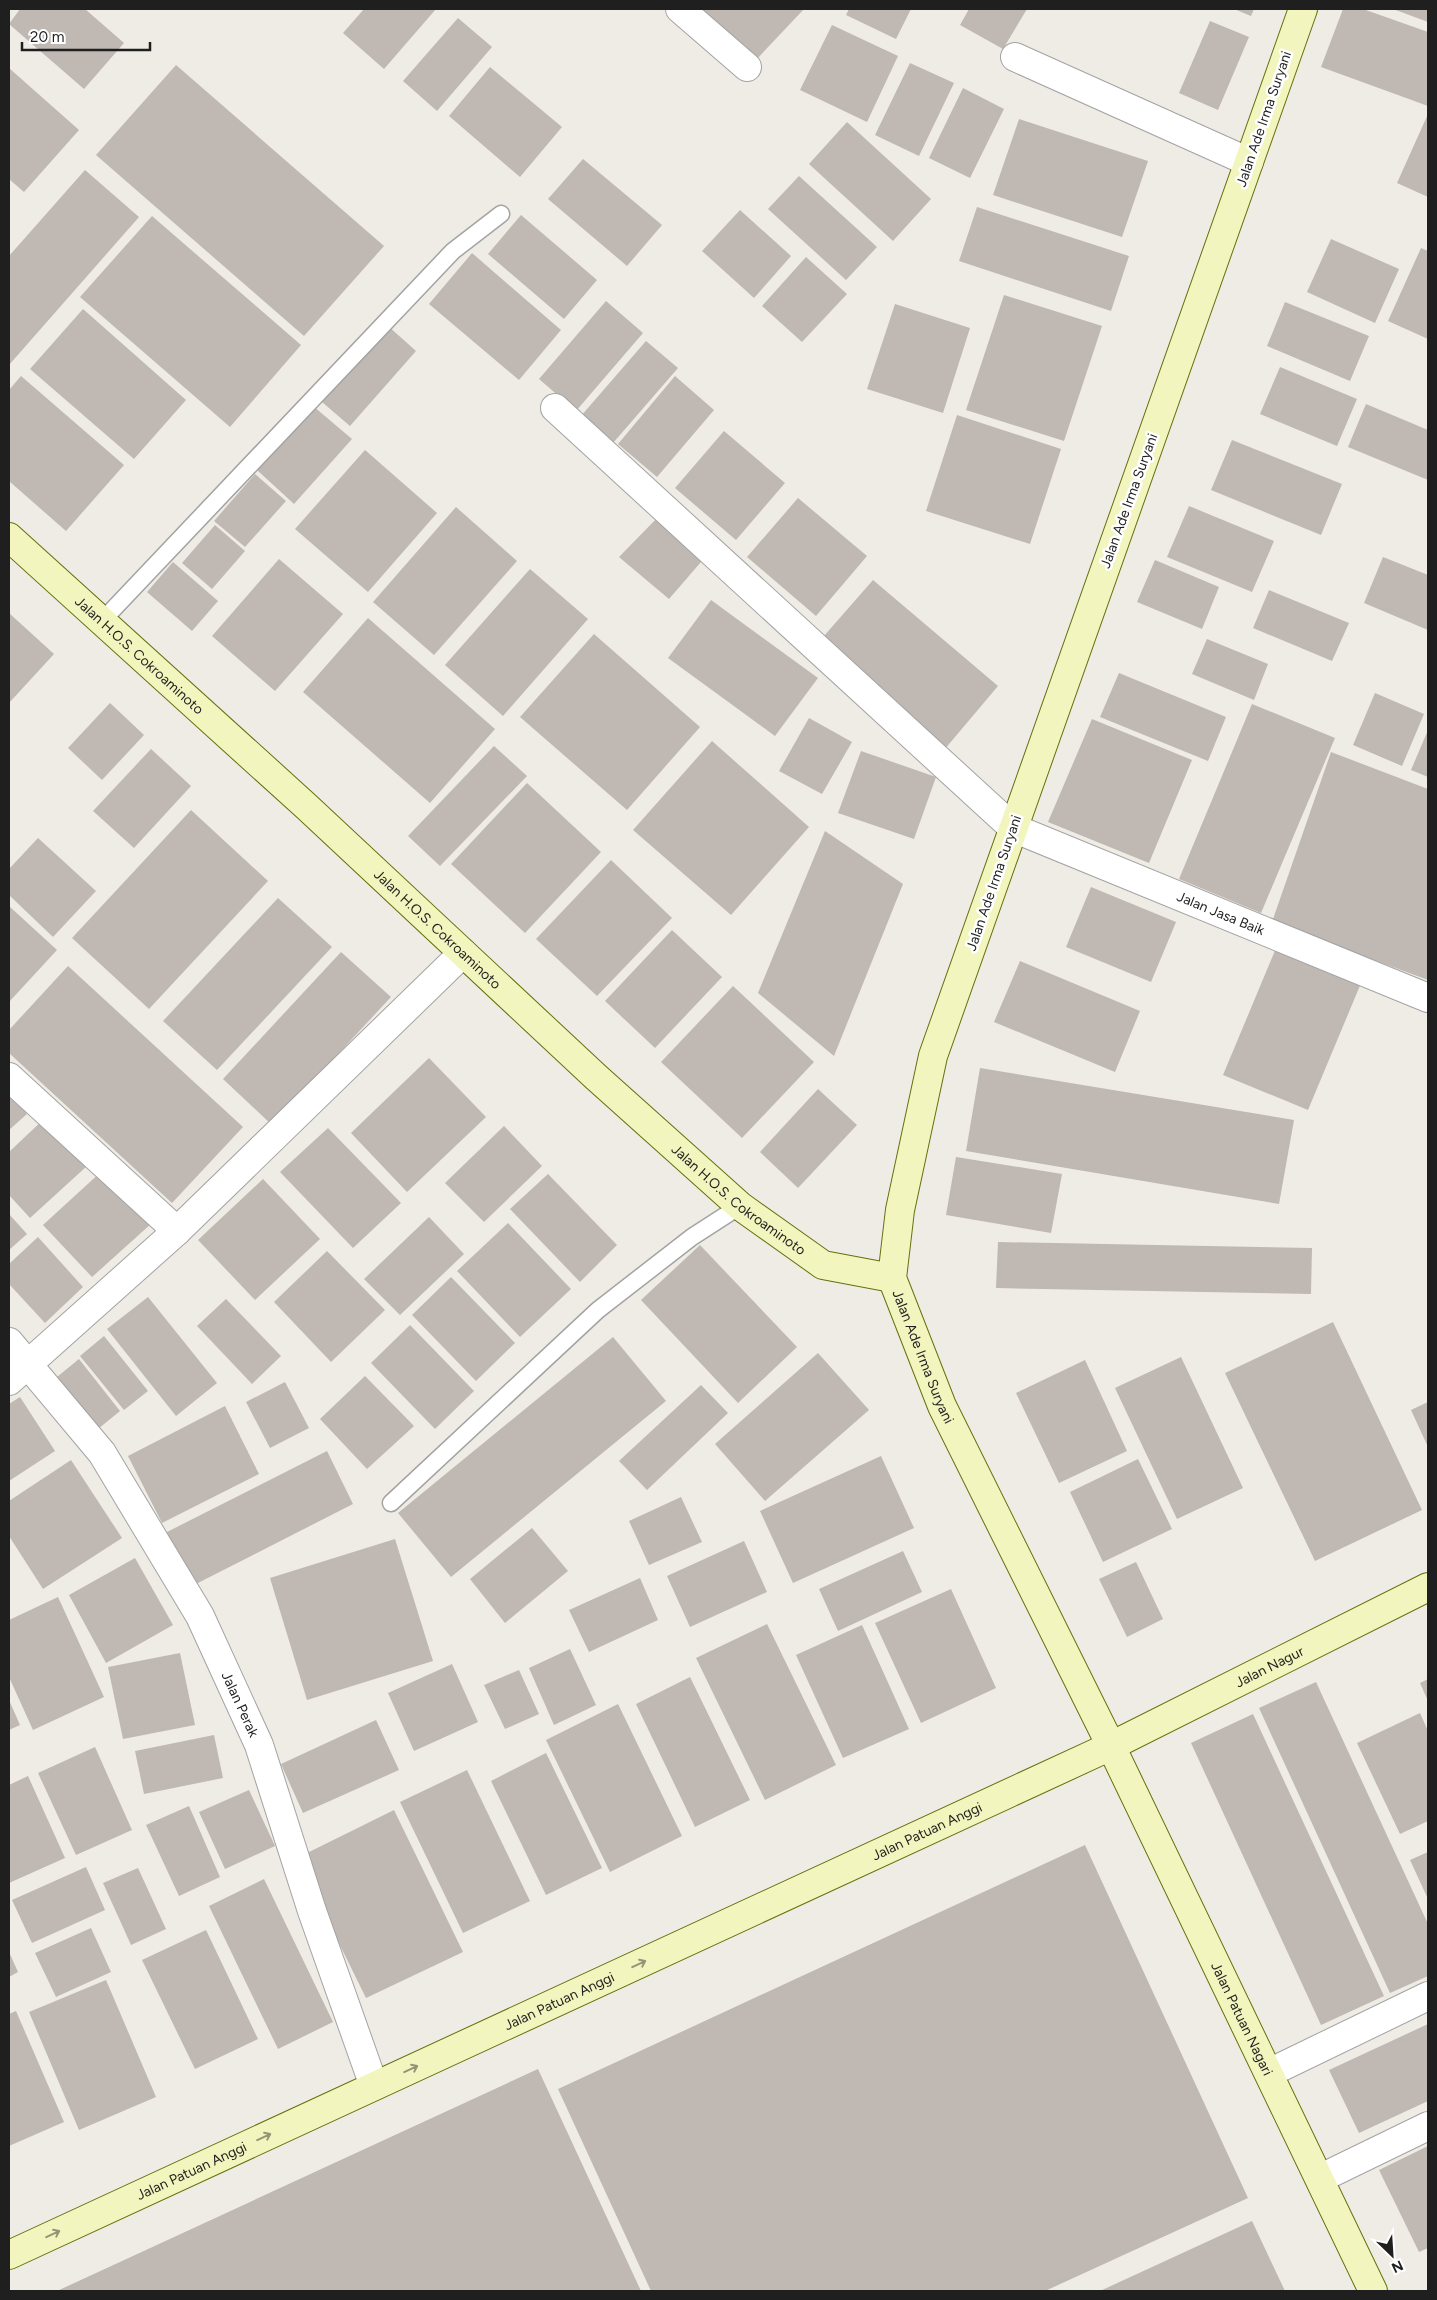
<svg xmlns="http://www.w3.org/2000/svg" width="1437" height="2300" font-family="Figtree,sans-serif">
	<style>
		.building { fill: #bfb8b3 }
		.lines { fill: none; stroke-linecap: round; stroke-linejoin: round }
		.lane-casing { stroke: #a3a3a3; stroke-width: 19 }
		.street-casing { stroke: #a3a3a3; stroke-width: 30 }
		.secondary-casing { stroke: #66700c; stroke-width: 30 }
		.lane { stroke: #fff; stroke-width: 16 }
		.street { stroke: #fff; stroke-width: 28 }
		.secondary { stroke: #f3f5be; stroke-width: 28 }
		.oneway { stroke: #949576 }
		.labels { text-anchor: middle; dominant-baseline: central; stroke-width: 5; stroke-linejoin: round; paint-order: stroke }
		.street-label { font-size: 14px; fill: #1f1f1f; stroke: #fff }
	</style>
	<rect width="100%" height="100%" fill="#efece6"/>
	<g class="building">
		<path d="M20,9H85L124,43L84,89L9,24Z"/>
		<path d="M364,9H436L384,69L343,33Z"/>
		<path d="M705,9H804L755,61L702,12Z"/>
		<path d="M849,9H911L896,39L846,15Z"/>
		<path d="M969,9H1027L1003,49L960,25Z"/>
		<path d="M1234,9H1254L1251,16Z"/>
		<path d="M1343,9H1363L1428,32V106L1321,67Z"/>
		<path d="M1393,9H1428V22Z"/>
		<path d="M458,18L492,47L437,111L403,81Z"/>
		<path d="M1210,21L1249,37L1218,110L1179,93Z"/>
		<path d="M832,25L898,56L867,122L800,90Z"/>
		<path d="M910,63L954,83L919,156L875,135Z"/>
		<path d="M176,65L384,246L304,336L96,155Z"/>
		<path d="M490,67L562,127L520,177L449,116Z"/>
		<path d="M9,68L79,130L24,192L9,179Z"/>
		<path d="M963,88L1004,109L970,178L929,158Z"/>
		<path d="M1428,114V197L1397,183Z"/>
		<path d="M1019,119L1148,161L1122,237L993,195Z"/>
		<path d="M847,122L931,199L893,241L809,164Z"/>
		<path d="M583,159L662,225L627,266L548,199Z"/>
		<path d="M85,170L139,217L9,365V256Z"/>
		<path d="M799,176L877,247L846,280L768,209Z"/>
		<path d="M977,207L1129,256L1111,311L959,261Z"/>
		<path d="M740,210L791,256L754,298L702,251Z"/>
		<path d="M521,215L597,280L564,319L488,254Z"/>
		<path d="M152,216L301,345L230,427L80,297Z"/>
		<path d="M1331,239L1399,269L1375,323L1307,292Z"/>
		<path d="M1421,248L1428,251V339L1388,321Z"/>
		<path d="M472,253L561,330L519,380L429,304Z"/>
		<path d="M806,257L847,294L802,342L762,306Z"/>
		<path d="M1004,295L1102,326L1064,441L966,410Z"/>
		<path d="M606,301L643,333L576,411L539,379Z"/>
		<path d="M1285,302L1369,336L1350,381L1267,346Z"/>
		<path d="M895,304L970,328L943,413L867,389Z"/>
		<path d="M83,309L186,400L134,459L30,369Z"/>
		<path d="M388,326L416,351L350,426L322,402Z"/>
		<path d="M646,341L678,368L613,443L581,416Z"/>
		<path d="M1280,367L1357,399L1337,446L1260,414Z"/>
		<path d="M21,376L124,465L66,531L9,481V390Z"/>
		<path d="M675,376L714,410L657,477L618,444Z"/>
		<path d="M1366,404L1428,430V480L1348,447Z"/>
		<path d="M313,406L352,439L294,504L257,470Z"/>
		<path d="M957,415L1061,449L1030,544L926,511Z"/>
		<path d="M724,431L785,483L736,540L675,488Z"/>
		<path d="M1232,440L1342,484L1321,535L1211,490Z"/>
		<path d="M365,450L437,513L368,592L295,529Z"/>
		<path d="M255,474L286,501L245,547L214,521Z"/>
		<path d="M798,498L867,556L816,616L747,557Z"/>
		<path d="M1189,506L1274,541L1252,592L1167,557Z"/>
		<path d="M456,507L517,561L434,655L373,602Z"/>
		<path d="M663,512L707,555L669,599L619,557Z"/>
		<path d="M215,525L245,551L212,589L182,563Z"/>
		<path d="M1383,557L1428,575V630L1364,603Z"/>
		<path d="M279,559L343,614L275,691L212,636Z"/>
		<path d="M1155,560L1219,587L1202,629L1137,602Z"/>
		<path d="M173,562L218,601L192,631L147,592Z"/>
		<path d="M530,569L588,619L503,716L445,665Z"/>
		<path d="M873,580L998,686L944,750L817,644Z"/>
		<path d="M1269,590L1349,623L1332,661L1253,628Z"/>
		<path d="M711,600L818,678L775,736L668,658Z"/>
		<path d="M9,613L54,654L9,703Z"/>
		<path d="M368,618L495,729L430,803L303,692Z"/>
		<path d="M594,634L700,727L627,810L520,717Z"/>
		<path d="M1207,639L1268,664L1254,700L1192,674Z"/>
		<path d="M1119,673L1226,717L1208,761L1100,717Z"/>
		<path d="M1375,693L1424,714L1402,766L1353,745Z"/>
		<path d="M110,703L144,735L102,780L68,748Z"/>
		<path d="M1252,704L1335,738L1261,913L1179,879Z"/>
		<path d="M809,718L852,742L822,794L779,771Z"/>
		<path d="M1092,719L1192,760L1149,863L1048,822Z"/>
		<path d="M1428,730V777L1411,770Z"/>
		<path d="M712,741L809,827L731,915L633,830Z"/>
		<path d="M494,746L527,776L440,866L408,836Z"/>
		<path d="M151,749L191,786L134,848L93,811Z"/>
		<path d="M861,751L936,777L914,839L838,813Z"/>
		<path d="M1331,752L1428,789V980L1272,922Z"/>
		<path d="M527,783L601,852L525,933L451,864Z"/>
		<path d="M191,810L268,881L149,1009L72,938Z"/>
		<path d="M825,831L903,884L834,1056L758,993Z"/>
		<path d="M38,838L96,891L53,937L9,895V869Z"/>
		<path d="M611,860L672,918L597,996L536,939Z"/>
		<path d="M1091,887L1176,922L1151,982L1066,947Z"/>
		<path d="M278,898L332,947L217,1070L163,1021Z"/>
		<path d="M9,906L57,950L9,1002Z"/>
		<path d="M672,930L722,977L655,1048L605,1001Z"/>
		<path d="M1279,941L1364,976L1308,1110L1223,1075Z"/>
		<path d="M341,952L391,997L272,1125L223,1079Z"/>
		<path d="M1020,961L1140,1011L1115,1072L994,1022Z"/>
		<path d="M68,966L243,1127L172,1203L9,1053V1030Z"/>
		<path d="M733,986L814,1062L742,1138L661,1062Z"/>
		<path d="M429,1058L486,1117L407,1192L351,1133Z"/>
		<path d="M980,1068L1294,1120L1279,1204L966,1151Z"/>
		<path d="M818,1089L857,1125L798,1188L760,1152Z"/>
		<path d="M9,1093L27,1114L9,1130Z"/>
		<path d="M44,1119L87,1166L30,1218L9,1195V1152Z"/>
		<path d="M504,1126L542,1166L484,1222L445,1183Z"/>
		<path d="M328,1128L401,1203L353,1248L280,1172Z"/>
		<path d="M956,1157L1062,1174L1051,1233L946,1215Z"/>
		<path d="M103,1170L152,1223L92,1277L43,1225Z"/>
		<path d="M548,1174L617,1245L580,1282L510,1209Z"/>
		<path d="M263,1179L320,1239L255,1300L198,1240Z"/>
		<path d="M9,1214L27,1234L9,1250Z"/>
		<path d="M429,1217L464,1254L400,1315L364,1279Z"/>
		<path d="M508,1223L571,1289L520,1337L457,1271Z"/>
		<path d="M38,1237L83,1287L45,1323L9,1284V1264Z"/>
		<path d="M998,1242L1312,1248L1311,1294L996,1288Z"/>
		<path d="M700,1245L797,1347L738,1403L641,1300Z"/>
		<path d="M327,1251L385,1310L331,1362L274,1302Z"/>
		<path d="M451,1277L515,1343L476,1381L412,1315Z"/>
		<path d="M148,1297L217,1383L176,1416L107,1329Z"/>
		<path d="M226,1299L281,1356L252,1384L197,1326Z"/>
		<path d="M1333,1322L1422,1510L1315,1561L1225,1373Z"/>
		<path d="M410,1325L474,1391L435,1429L371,1363Z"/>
		<path d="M104,1336L148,1391L124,1410L80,1356Z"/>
		<path d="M613,1337L666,1401L451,1577L398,1513Z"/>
		<path d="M818,1353L869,1410L765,1501L715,1444Z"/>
		<path d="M1181,1357L1243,1488L1177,1519L1115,1388Z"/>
		<path d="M79,1359L120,1411L98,1429L57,1377Z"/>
		<path d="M1085,1360L1127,1451L1059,1483L1016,1393Z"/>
		<path d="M365,1376L414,1426L367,1469L320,1419Z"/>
		<path d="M285,1382L309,1428L270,1448L246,1402Z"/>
		<path d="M701,1385L728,1413L647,1490L619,1461Z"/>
		<path d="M20,1397L55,1451L9,1481V1404Z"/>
		<path d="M1428,1402V1447L1411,1410Z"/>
		<path d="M225,1406L259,1474L162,1523L128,1456Z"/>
		<path d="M327,1451L353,1504L192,1586L165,1533Z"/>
		<path d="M881,1456L914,1528L793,1583L760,1511Z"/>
		<path d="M1138,1459L1172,1529L1103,1562L1070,1492Z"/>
		<path d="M71,1460L122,1538L43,1589L9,1536V1501Z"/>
		<path d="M681,1497L702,1542L649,1565L629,1521Z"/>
		<path d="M532,1528L568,1571L505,1623L470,1579Z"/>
		<path d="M395,1539L433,1661L307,1700L270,1578Z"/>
		<path d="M744,1541L767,1592L690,1627L667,1576Z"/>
		<path d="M903,1551L922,1592L838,1631L819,1589Z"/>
		<path d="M135,1558L173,1625L106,1663L69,1595Z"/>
		<path d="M1136,1562L1163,1619L1127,1637L1099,1579Z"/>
		<path d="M640,1578L658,1620L589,1652L569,1610Z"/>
		<path d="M951,1589L996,1688L921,1723L875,1623Z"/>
		<path d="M58,1597L104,1697L33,1730L9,1677V1620Z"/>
		<path d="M767,1624L836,1765L765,1800L696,1658Z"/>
		<path d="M862,1625L909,1729L843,1758L796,1655Z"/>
		<path d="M570,1649L596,1705L554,1725L529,1668Z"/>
		<path d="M180,1653L195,1725L123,1739L108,1667Z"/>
		<path d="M452,1664L478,1722L414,1751L388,1693Z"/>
		<path d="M519,1670L539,1714L505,1729L484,1685Z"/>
		<path d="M690,1677L750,1800L695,1827L636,1704Z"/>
		<path d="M1428,1679V1701L1420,1683Z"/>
		<path d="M1316,1682L1428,1924V1976L1390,1993L1259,1708Z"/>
		<path d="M9,1700L20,1725L9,1730Z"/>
		<path d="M618,1704L682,1836L610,1872L546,1740Z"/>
		<path d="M1420,1713L1428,1731V1821L1400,1834L1357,1743Z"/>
		<path d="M1253,1714L1384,1996L1321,2025L1191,1743Z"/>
		<path d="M376,1720L399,1770L303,1813L281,1764Z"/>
		<path d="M214,1735L223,1778L144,1794L135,1751Z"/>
		<path d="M95,1747L132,1830L76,1855L38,1773Z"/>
		<path d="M546,1753L602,1868L546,1895L491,1781Z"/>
		<path d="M467,1770L530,1901L463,1933L400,1802Z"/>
		<path d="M28,1776L65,1858L9,1883V1785Z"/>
		<path d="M249,1790L275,1846L225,1869L199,1812Z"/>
		<path d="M189,1806L220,1877L179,1896L146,1825Z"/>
		<path d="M394,1810L463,1952L366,1998L297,1858Z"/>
		<path d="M1085,1845L1248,2198L1045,2291H651L558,2089Z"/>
		<path d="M1428,1852V1899L1410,1860Z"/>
		<path d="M86,1867L105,1910L32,1943L12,1900Z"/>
		<path d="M138,1868L166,1929L131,1945L103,1883Z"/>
		<path d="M264,1879L333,2022L278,2049L209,1906Z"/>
		<path d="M91,1928L111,1972L56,1997L35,1953Z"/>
		<path d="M206,1930L258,2039L195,2069L142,1960Z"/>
		<path d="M9,1952L18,1972L9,1977Z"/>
		<path d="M106,1980L156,2097L79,2130L29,2012Z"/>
		<path d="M16,2011L64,2122L9,2146V2014Z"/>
		<path d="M1428,2024V2101L1359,2133L1329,2070Z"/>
		<path d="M538,2069L641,2291H57Z"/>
		<path d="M1428,2146V2248L1419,2252L1379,2170Z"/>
		<path d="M1252,2221L1285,2291H1100Z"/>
	</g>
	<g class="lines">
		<defs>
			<g id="lane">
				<path d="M102,621L453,251L501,214"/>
				<path d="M391,1503L598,1310L692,1237L740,1206"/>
			</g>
			<g id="street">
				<path d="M680,9L747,67"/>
				<path d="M1015,57L1249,162"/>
				<path id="s1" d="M555,408L1013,828L1428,998"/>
				<path d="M9,1077L177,1231"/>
				<path id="s2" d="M9,1342L102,1453L200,1616L259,1745L312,1911L374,2086"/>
				<path d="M9,1381L177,1231L463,953"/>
				<path d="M1269,2073L1428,1996"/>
				<path d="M1321,2178L1428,2126"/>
			</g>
			<g id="secondary">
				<path id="s3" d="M1303,9L933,1056L900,1210L892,1278L942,1406L1111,1746L1373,2291"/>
				<path id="s4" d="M9,537L307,807L596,1077L740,1206L823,1265L892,1278"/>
				<path id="s5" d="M9,2255L1111,1746L1428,1587"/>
			</g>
		</defs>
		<use href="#lane" class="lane-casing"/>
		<use href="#street" class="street-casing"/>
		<use href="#secondary" class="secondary-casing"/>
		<use href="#lane" class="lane"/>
		<use href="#street" class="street"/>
		<use href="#secondary" class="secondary"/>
	</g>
	<defs><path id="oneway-shaft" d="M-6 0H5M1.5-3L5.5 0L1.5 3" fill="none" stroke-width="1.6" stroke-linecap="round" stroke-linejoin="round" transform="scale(1.25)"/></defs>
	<g class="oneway">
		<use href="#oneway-shaft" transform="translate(639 1964) rotate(-25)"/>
		<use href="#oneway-shaft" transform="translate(411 2069) rotate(-25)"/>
		<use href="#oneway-shaft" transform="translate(264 2137) rotate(-25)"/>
		<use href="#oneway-shaft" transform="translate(53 2234) rotate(-25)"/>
	</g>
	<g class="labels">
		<g class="street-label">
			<text transform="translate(1264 119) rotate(-71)">Jalan Ade Irma Suryani</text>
			<text transform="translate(1129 501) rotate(-70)">Jalan Ade Irma Suryani</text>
			<text stroke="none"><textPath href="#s4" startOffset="176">Jalan H.O.S. Cokroaminoto</textPath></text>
			<text transform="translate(994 883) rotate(-71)">Jalan Ade Irma Suryani</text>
			<text stroke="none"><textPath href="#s1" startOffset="846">Jalan Jasa Baik</textPath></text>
			<text stroke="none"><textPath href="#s4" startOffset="581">Jalan H.O.S. Cokroaminoto</textPath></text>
			<text stroke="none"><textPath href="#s4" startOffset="986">Jalan H.O.S. Cokroaminoto</textPath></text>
			<text stroke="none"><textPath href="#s3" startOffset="1421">Jalan Ade Irma Suryani</textPath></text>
			<text stroke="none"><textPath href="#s5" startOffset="1391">Jalan Nagur</textPath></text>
			<text stroke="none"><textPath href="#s2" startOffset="432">Jalan Perak</textPath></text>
			<text stroke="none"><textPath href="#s5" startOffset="1011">Jalan Patuan Anggi</textPath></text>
			<text stroke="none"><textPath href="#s5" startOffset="606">Jalan Patuan Anggi</textPath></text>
			<text stroke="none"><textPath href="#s3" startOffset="2156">Jalan Patuan Nagari</textPath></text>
			<text stroke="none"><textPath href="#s5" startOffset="201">Jalan Patuan Anggi</textPath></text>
		</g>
	</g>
	<rect width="1437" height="2300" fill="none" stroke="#1f1f1f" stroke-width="20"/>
	<g transform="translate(1392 2255) rotate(155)" stroke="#ffffff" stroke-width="4" paint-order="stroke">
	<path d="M0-4L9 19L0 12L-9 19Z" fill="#1f1f1f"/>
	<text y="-8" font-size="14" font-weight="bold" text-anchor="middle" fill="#1f1f1f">N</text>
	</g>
	<path d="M22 42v8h128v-8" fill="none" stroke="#1f1f1f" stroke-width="2.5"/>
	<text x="30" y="42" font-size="15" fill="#1f1f1f" stroke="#ffffff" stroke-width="4" paint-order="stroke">20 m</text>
</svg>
